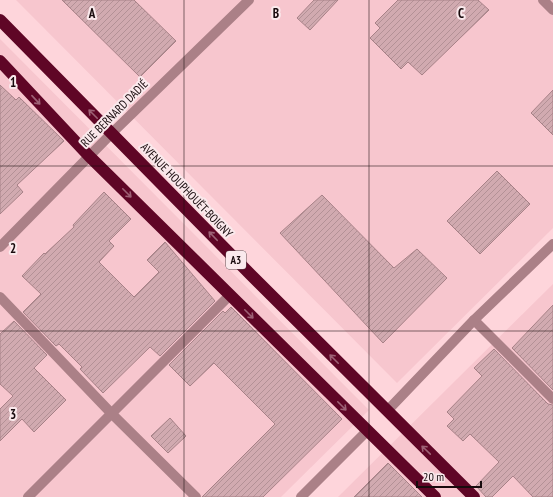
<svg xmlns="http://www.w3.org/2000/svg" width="553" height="497" font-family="'PT Sans Narrow',sans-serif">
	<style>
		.built { fill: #f7c6ce }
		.building { fill: url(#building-hatch); stroke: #a78187 }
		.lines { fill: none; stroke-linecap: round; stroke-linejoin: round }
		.lane { stroke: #ab8087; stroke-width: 10 }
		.street { stroke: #ab8087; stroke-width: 10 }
		.highway { stroke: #5f0626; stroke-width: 12 }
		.oneway { stroke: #9d6175 }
		.grid { fill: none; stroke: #180b0d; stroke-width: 1; stroke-opacity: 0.55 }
		.labels { text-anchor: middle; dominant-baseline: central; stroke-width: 4; stroke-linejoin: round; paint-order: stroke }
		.shield { fill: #fae9ec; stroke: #5c4e50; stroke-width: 1 }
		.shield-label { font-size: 11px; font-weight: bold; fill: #180b0d }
		.street-label { font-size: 12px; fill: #180b0d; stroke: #fae9ec }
		.grid-label { font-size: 13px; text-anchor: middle; font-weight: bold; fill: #180b0d; stroke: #fae9ec; stroke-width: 4; stroke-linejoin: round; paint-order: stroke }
	</style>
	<defs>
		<pattern id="building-hatch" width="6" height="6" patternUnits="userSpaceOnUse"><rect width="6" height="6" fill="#d1aab0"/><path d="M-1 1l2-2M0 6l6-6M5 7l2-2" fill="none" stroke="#b39196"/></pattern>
	</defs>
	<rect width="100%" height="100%" fill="#fed5db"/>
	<g class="built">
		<path d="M16,0H553V228L397,383Z"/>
		<path d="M0,39L369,410L281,497H0Z"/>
		<path d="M553,284V497H338Z"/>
	</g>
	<g class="building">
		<path d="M62,0H134L176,41L140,77Z"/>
		<path d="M314,0H338L310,30L297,18Z"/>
		<path d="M398,0H478L489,10L422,75L408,62L401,69L370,38L380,28L375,23Z"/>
		<path d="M0,85L16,100L19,97L64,141L17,185L23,192L0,214Z"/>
		<path d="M553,90V135L531,113Z"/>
		<path d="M497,171L530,204L480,254L447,221Z"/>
		<path d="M104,192L131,219L109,241L114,246L99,262L134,297L159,272L147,260L165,242L215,301L160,356L150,347L103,393L80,369L82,367L59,344L56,346L23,312L41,294L22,276L44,253L45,254L74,227L73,225Z"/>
		<path d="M322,195L394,268L417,249L447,278L383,343L280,233Z"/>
		<path d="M553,305V390L512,348Z"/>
		<path d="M231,307L342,419L263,497H202L275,424L214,363L190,386L169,365L223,311L225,313Z"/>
		<path d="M14,321L47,355L34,368L66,400L34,432L22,419L0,441V409L13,396L0,384V334Z"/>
		<path d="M494,349L548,404L553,405V497H533L513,476L492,497H486L476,486L499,462L470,434L463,441L447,426L454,419L447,412L482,376L474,368Z"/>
		<path d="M170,418L186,436L168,453L151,436Z"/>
		<path d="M388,463L422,497H354Z"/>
	</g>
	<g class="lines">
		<path class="lane" d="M474,320L553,399"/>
		<g class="street">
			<path d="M543,0L553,10"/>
			<path d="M0,247L112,133L249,0"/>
			<path d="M0,297L112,414L196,497"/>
			<path d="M387,411L474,320L553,244"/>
			<path d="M28,497L230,295"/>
			<path d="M301,497L367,431"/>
		</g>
		<g class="highway">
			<path d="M0,20L251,275L474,497"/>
			<path d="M0,61L89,156L435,497"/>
		</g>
	</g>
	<defs><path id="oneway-shaft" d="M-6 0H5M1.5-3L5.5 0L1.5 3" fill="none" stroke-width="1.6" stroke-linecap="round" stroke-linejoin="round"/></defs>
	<g class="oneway">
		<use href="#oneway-shaft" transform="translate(36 100) rotate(47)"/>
		<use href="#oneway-shaft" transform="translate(93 114) rotate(-135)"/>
		<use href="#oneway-shaft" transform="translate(127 193) rotate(45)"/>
		<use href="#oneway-shaft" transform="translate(213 236) rotate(-134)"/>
		<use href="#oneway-shaft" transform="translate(249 314) rotate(45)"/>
		<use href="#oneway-shaft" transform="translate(334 359) rotate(-135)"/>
		<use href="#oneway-shaft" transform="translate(342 406) rotate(45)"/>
		<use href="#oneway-shaft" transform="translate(426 450) rotate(-136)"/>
	</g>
	<path class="grid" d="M184,0V497M369,0V497M0,166H553M0,331H553"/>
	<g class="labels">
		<rect class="shield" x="226" y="251" width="20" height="18" rx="3"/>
		<g class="shield-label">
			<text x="236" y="260">A3</text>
		</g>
		<g class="street-label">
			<text transform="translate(114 113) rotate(-45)">RUE BERNARD DADIÉ</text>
			<text transform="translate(187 190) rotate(46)">AVENUE HOUPHOUËT-BOIGNY</text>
		</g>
	</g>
	<g class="grid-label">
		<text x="92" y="18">A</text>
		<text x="276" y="18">B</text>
		<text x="461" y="18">C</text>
		<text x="13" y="87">1</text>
		<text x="13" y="253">2</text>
		<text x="13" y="419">3</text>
	</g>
	<path d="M417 481v6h64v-6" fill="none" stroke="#180b0d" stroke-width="2"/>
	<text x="423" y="481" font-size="12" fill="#180b0d" stroke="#fae9ec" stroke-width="3" paint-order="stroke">20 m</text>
</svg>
